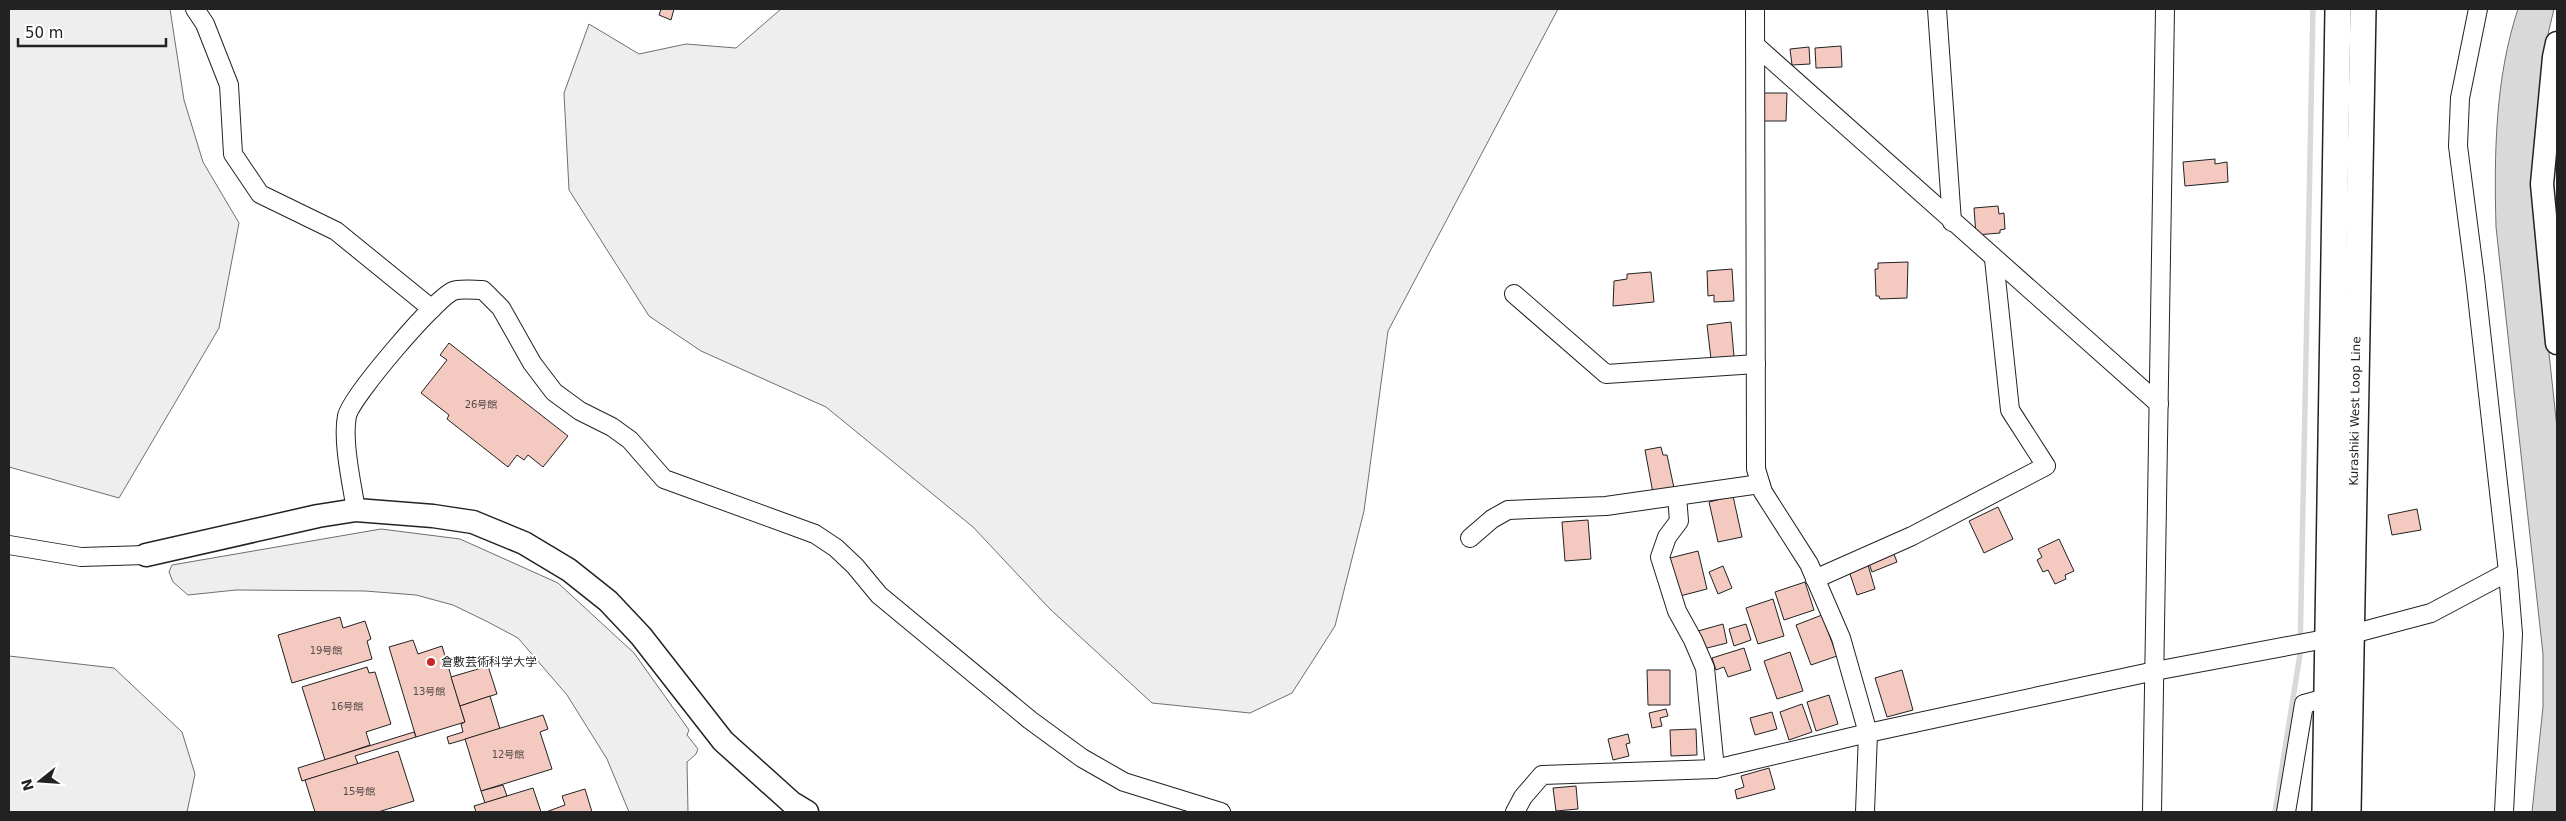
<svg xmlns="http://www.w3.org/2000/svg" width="2566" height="821" font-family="'DejaVu Sans','Noto Sans JP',sans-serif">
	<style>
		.green { fill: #eee; stroke: #6f6f6f }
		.water { fill: #d9d9d9; stroke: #6f6f6f }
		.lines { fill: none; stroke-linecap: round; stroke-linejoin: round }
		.stream { stroke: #d9d9d9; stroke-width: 5.5 }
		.building { fill: #f3c9c0; stroke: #222 }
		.minor-casing { stroke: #222; stroke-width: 20 }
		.tertiary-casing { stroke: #222; stroke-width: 25 }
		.secondary-casing { stroke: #222; stroke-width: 28 }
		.minor { stroke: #fff; stroke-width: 18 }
		.tertiary { stroke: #fff; stroke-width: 22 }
		.secondary { stroke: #fff; stroke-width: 25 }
		.poi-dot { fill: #c62828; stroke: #fff; stroke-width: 2 }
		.labels { text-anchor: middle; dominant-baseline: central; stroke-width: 4; stroke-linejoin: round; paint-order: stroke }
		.number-label { font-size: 10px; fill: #564c4a }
		.street-label { font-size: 12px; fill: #222; stroke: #fff }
		.poi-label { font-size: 12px; fill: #222; stroke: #fff; text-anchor: start }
	</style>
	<rect width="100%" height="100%" fill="#fff"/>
	<g class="green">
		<path d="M9,9H170L184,100L203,162L239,223L219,328L119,498L9,467Z"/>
		<path d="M781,9H1558L1388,331L1364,511L1335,626L1292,693L1250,713L1152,703L1050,609L973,527L826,407L701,351L649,316L569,190L564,93L589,24L639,54L686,44L736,48Z"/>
		<path d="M381,529L460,539L558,583L634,653L689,730L687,735L698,749L696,754L687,762L688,812H629L607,759L567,695L518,638L486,621L453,605L416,595L365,591L236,590L188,595L173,582L169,572L172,565Z"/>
		<path d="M9,656L114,668L182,732L195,774L187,812H9Z"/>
	</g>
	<path class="water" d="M2518,9H2554L2544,51L2536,232L2557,428V812H2532L2543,707V654L2496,227C2494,155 2495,78 2518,9Z"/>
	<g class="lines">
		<path class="stream" d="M2275,812L2300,654L2313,9"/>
	</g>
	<g class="building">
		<path d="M661,9H674L671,20L659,15Z"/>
		<path d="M1841,46L1842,67L1816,68L1815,48Z"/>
		<path d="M1809,47L1810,64L1792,65L1790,49Z"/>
		<path d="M1764,93H1787L1786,121H1764Z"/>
		<path d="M2215,159V164L2227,162L2228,182L2185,186L2183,162Z"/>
		<path d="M1998,206L1999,214L2004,213L2005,229L2000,230V233L1976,235L1974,208Z"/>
		<path d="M1908,262L1907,298L1880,299L1879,296H1876L1875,269H1878V263Z"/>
		<path d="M1732,269L1734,301L1714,302V295L1708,296L1707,271Z"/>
		<path d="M1651,272L1654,302L1613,306L1614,281L1627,279V274Z"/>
		<path d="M1731,322L1734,357L1711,359L1707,325Z"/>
		<path d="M449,343L568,436L543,467L528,455L524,460L517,455L508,467L447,419L449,415L421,393L447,360L440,355Z"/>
		<path d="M1661,447L1663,455H1667L1674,488L1653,493L1645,450Z"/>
		<path d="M1733,496L1742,537L1718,542L1709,502Z"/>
		<path d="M1998,507L2013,539L1984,553L1969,521Z"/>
		<path d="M2417,509L2421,530L2392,535L2388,515Z"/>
		<path d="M1588,520L1591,559L1565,561L1562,522Z"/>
		<path d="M2059,539L2074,571L2065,575L2066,579L2055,584L2048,570L2043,572L2037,560L2042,557L2038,549Z"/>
		<path d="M1892,549L1897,562L1872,572L1867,558Z"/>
		<path d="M1698,551L1707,589L1680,596L1670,558Z"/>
		<path d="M1868,565L1875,589L1857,595L1849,571Z"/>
		<path d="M1723,566L1732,588L1718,594L1709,572Z"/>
		<path d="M1805,582L1814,610L1784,620L1775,592Z"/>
		<path d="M1773,599L1784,636L1758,644L1746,608Z"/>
		<path d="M1822,615L1837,656L1811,665L1796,625Z"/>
		<path d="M340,617L343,628L365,621L371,639L367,641L372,659L292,683L278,635Z"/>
		<path d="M1723,624L1727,643L1703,649L1698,631Z"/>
		<path d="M1746,624L1751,640L1734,646L1729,629Z"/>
		<path d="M413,640L418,654L442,646L465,722L416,737L389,647Z"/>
		<path d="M1744,648L1751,670L1728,677L1724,667L1716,670L1712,658Z"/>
		<path d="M1790,652L1803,691L1777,699L1764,661Z"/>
		<path d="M488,666L497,694L460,706L451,677Z"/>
		<path d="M367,667L369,673L375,672L391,724L366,732L370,745L325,760L302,687Z"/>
		<path d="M1647,670H1670V705H1648Z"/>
		<path d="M1902,670L1913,710L1887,717L1875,678Z"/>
		<path d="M1829,695L1838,724L1816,731L1807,702Z"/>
		<path d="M490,696L500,729L449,744L447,737L463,732L461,724L465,722L460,706Z"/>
		<path d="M1802,704L1812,732L1789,740L1780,712Z"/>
		<path d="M1666,709L1668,716L1660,718L1662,726L1652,728L1649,713Z"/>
		<path d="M1772,712L1777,729L1755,735L1750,718Z"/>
		<path d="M543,715L548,729L540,732L552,769L481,791L465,739Z"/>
		<path d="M1696,729L1697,755L1671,756L1670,730Z"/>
		<path d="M414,732L416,737L355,756L358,764L302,781L298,768Z"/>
		<path d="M1628,734L1630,743L1626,744L1629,756L1613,760L1608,739Z"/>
		<path d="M398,751L414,801L378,812H315L305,780Z"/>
		<path d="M1769,768L1775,789L1737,799L1735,790L1744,787L1741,776Z"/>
		<path d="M503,785L507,796L485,803L481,791Z"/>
		<path d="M1576,786L1578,809L1556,811L1553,788Z"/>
		<path d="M533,788L541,812H476L474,806Z"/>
		<path d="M585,789L592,812H546L565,805L562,796Z"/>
	</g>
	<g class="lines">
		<defs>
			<g id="minor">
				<path d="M195,9L205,24L229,85L233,154L260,194L336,231L432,309"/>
				<path d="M1755,9L1756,469L1763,492L1809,564L1841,638L1868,733L1865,812"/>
				<path d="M1937,9L1952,222"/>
				<path d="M2478,9L2460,98L2458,146L2475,278L2508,572L2513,634L2504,812"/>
				<path d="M1755,45L2159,404"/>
				<path d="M1514,294L1606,374L1756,364"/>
				<path d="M1677,496L1679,521L1667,537L1660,557L1677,611L1693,640L1705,668L1715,769"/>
				<path d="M356,510C352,485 342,441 347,416C351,397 435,299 453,291C460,288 475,290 483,290L501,308L532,363L554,392L580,411L612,427L630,440L664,479L815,534L836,548L855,566L879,595L1030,720L1082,758L1124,782L1221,812"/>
				<path d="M1470,538L1492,519L1508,510L1606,506L1760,484"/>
				<path d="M9,545L81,557L146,555"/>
				<path d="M1815,579L1912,536L2046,466L2010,410L1994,259"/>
				<path d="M1515,812L1523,797L1542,775L1715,769L1868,733L2155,671L2352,634L2431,613L2508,572"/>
				<path d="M2152,812L2165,9"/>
				<path d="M2286,812L2304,704L2326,698"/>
			</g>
			<g id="tertiary">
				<path d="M2557,43L2554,57L2542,184L2557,343"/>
				<path d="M146,555L318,516L356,510L433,516L473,522L524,543L569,570L608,601L641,636L723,741L792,803L807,812"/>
			</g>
			<g id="secondary">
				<path d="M2325,812L2338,9"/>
				<path d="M2348,812L2363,9"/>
			</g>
		</defs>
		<use href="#minor" class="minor-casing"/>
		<use href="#tertiary" class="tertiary-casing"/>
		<use href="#secondary" class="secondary-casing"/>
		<use href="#minor" class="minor"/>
		<use href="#tertiary" class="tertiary"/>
		<use href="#secondary" class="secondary"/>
	</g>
	<circle class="poi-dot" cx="431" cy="662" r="5"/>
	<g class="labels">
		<g class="number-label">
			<text x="481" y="404">26号館</text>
			<text x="326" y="650">19号館</text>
			<text x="429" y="691">13号館</text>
			<text x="347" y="706">16号館</text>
			<text x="508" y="754">12号館</text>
			<text x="359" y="791">15号館</text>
		</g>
		<g class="street-label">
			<text transform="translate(2355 411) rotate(-89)">Kurashiki West Loop Line</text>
		</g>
		<g class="poi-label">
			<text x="441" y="662">倉敷芸術科学大学</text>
		</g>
	</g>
	<rect width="2566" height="821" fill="none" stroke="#222222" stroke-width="20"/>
	<g transform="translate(40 781) rotate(253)" stroke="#ffffff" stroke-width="4" paint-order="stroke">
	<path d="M0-4L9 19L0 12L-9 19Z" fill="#222222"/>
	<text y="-8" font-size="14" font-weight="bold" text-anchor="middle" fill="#222222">N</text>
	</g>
	<path d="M18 38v8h148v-8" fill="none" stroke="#222222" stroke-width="2.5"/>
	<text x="25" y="38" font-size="15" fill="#222222" stroke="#ffffff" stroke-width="4" paint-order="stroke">50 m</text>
</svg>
